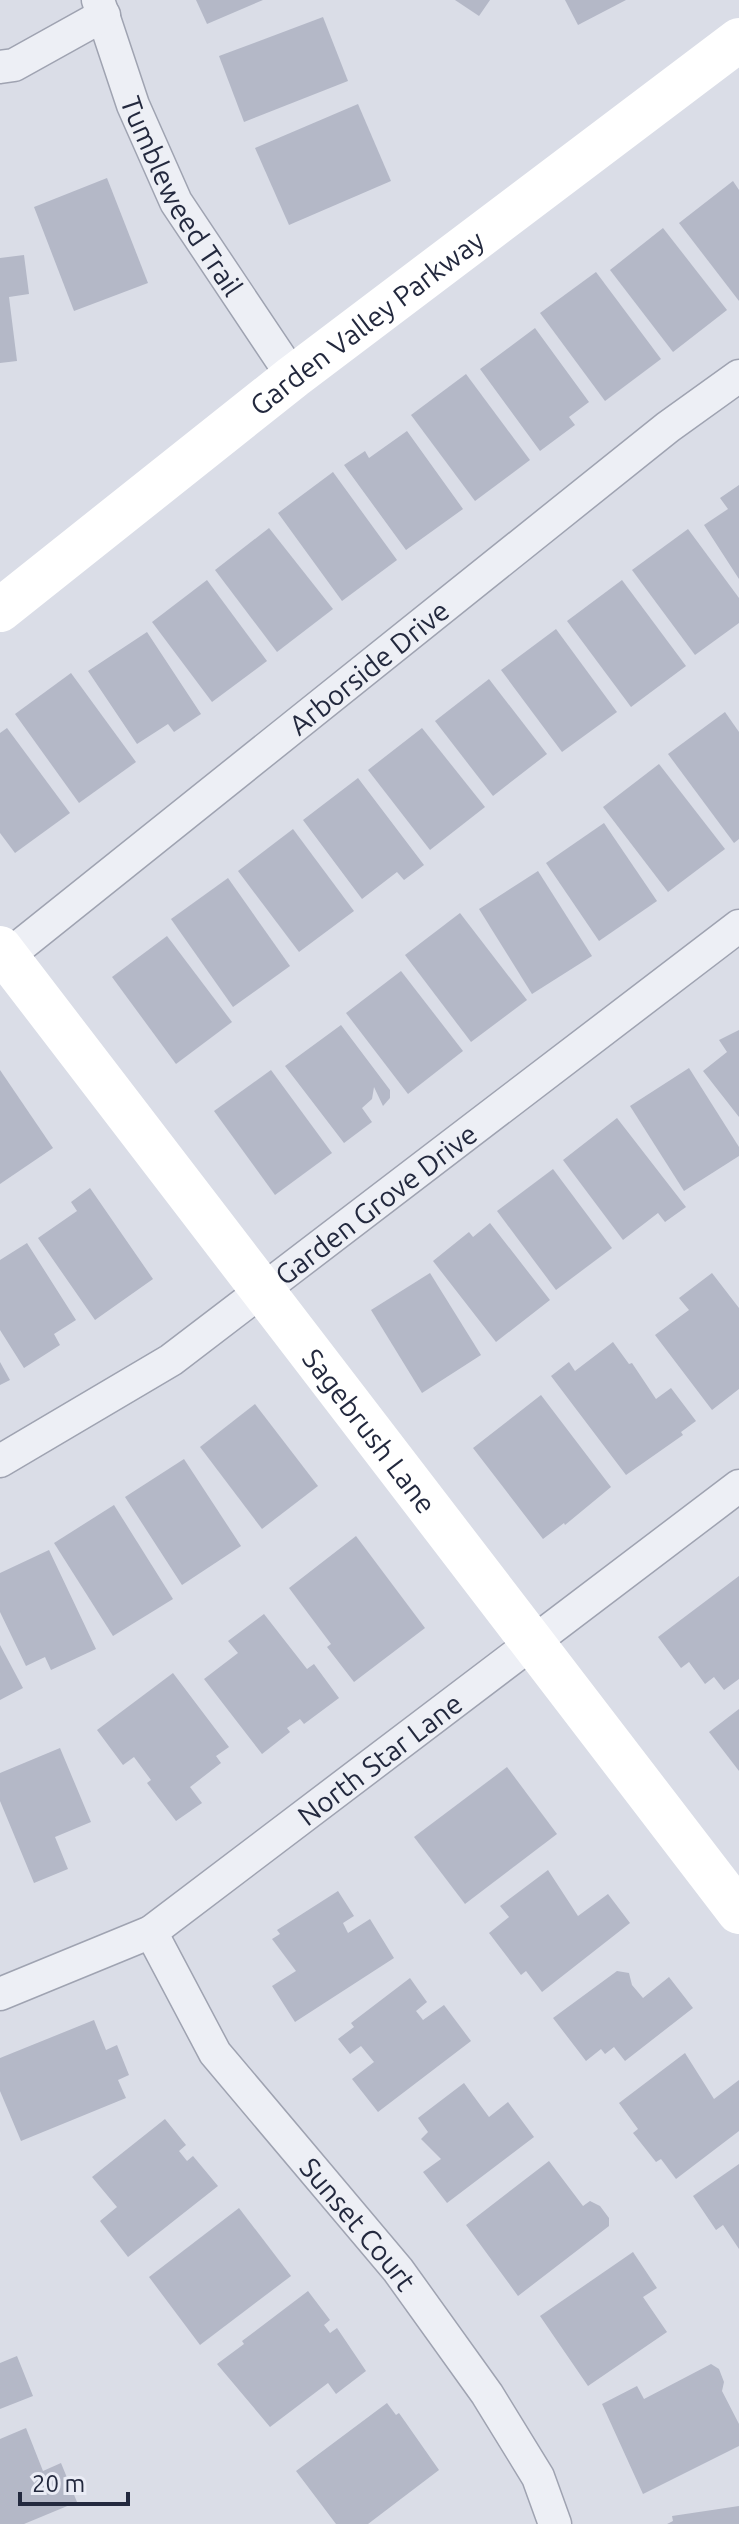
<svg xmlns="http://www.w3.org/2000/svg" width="739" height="2524" font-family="Ubuntu,sans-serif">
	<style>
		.building { fill: #b4b8c7 }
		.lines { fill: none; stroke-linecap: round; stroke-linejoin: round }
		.street-casing { stroke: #9fa3b1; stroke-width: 35 }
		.street { stroke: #edeff5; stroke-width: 32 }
		.secondary { stroke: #fff; stroke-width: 44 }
		.labels { text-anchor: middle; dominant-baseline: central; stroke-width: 6; stroke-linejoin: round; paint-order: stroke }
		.street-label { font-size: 28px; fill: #23293e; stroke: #eaecf5 }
	</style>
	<rect width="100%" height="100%" fill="#dadde7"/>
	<g class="building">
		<path d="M196,0H263L207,24Z"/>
		<path d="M455,0H490L479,16Z"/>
		<path d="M565,0H626L578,25Z"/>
		<path d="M323,17L348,81L244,122L219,56Z"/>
		<path d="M358,104L391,181L289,225L255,148Z"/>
		<path d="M107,178L148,283L74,311L34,207Z"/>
		<path d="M733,181L739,190V301L679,223Z"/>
		<path d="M663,228L727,310L673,352L610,270Z"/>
		<path d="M24,255L29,294L9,297L17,361L0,363V258Z"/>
		<path d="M596,272L661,359L605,401L540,313Z"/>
		<path d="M535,328L589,402L569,417L575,425L540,451L480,369Z"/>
		<path d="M466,374L530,460L475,501L411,415Z"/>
		<path d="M407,431L463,509L406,550L344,465L365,451L369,458Z"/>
		<path d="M333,472L397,560L342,601L278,513Z"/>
		<path d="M739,485V579L704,525L728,509L720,498Z"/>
		<path d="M269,528L333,609L277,652L215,570Z"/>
		<path d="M688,529L739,598V623L695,655L632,570Z"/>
		<path d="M207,580L267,661L212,702L152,622Z"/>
		<path d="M622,580L686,666L631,707L567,621Z"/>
		<path d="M556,629L617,712L562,752L501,670Z"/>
		<path d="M147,632L201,714L174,732L168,724L137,744L88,671Z"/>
		<path d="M71,673L136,762L79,803L15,714Z"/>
		<path d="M489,679L547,754L493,796L435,721Z"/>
		<path d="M725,712L739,732V839L734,843L668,754Z"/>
		<path d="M7,728L70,813L15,853L0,833V733Z"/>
		<path d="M422,728L485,807L430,850L368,770Z"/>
		<path d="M659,764L725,849L668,892L603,807Z"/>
		<path d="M358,778L424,865L404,880L397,872L362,899L303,820Z"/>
		<path d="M604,823L657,901L599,941L546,863Z"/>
		<path d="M293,829L354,911L299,952L238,871Z"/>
		<path d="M538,871L592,956L532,994L479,909Z"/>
		<path d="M228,878L290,966L233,1007L171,919Z"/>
		<path d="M460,913L527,1000L471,1042L405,955Z"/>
		<path d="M167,936L232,1022L176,1064L112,977Z"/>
		<path d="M401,971L463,1051L408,1094L346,1013Z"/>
		<path d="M341,1025L390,1090V1098L383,1106L374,1087L372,1099L362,1108L372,1122L344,1143L285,1066Z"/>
		<path d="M739,1030V1117L703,1071L727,1052L719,1040Z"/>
		<path d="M689,1068L739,1147V1156L684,1191L630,1106Z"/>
		<path d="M0,1070L53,1148L0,1184Z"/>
		<path d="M271,1070L332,1153L275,1195L214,1111Z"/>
		<path d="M617,1118L686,1207L665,1222L658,1213L623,1240L563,1160Z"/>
		<path d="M553,1169L612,1248L556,1290L497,1211Z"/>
		<path d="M90,1188L153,1279L95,1320L38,1238L77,1211L71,1202Z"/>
		<path d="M490,1223L550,1300L496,1342L433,1261L469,1232L473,1237Z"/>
		<path d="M27,1243L76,1320L54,1334L60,1345L24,1368L0,1330V1260Z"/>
		<path d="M430,1273L481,1355L422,1393L371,1310Z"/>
		<path d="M712,1273L739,1308V1389L712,1410L655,1335L689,1310L679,1298Z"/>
		<path d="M613,1342L629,1364L632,1363L656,1399L671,1388L696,1421L681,1432L683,1435L626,1475L551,1376L569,1362L575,1371Z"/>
		<path d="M0,1362L10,1380L0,1385Z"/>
		<path d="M541,1395L611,1487L565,1525L564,1523L543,1539L473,1448Z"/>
		<path d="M255,1404L318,1486L262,1529L200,1447Z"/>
		<path d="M184,1459L241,1546L182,1585L125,1497Z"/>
		<path d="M114,1505L173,1599L113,1636L54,1543Z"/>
		<path d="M356,1536L425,1628L354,1682L327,1647L331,1644L289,1588Z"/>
		<path d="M49,1550L96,1649L51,1670L45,1657L26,1666L0,1612V1573Z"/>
		<path d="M739,1576V1679L724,1690L714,1677L705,1684L689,1662L681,1668L658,1637Z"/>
		<path d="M264,1614L307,1669L314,1664L339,1698L304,1724L300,1719L287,1728L290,1732L262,1754L204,1679L238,1653L228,1641Z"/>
		<path d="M0,1645L23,1688L0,1700Z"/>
		<path d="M173,1673L229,1747L216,1756L221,1763L190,1787L202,1803L176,1821L147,1783L151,1780L134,1757L123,1765L97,1730Z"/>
		<path d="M739,1709V1771L709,1732Z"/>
		<path d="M60,1748L91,1822L55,1837L68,1869L34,1883L0,1801V1773Z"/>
		<path d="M507,1767L557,1834L465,1904L414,1837Z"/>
		<path d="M548,1870L578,1916L608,1894L630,1923L542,1992L526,1971L521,1975L489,1933L509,1917L500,1906Z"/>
		<path d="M338,1891L354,1916L343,1923L348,1933L370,1919L394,1958L295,2022L272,1986L296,1971L272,1939L280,1934L277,1930Z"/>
		<path d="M617,1971L629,1973L632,1985L643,1998L669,1977L693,2008L625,2061L614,2047L605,2054L601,2049L586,2061L553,2018Z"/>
		<path d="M410,1978L427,2002L416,2011L423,2020L444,2005L471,2041L378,2112L352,2079L374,2062L361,2046L350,2054L338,2039L354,2027L351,2023Z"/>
		<path d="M94,2020L106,2050L117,2045L129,2075L118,2080L126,2098L21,2141L0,2091V2058Z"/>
		<path d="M685,2053L714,2099L739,2080V2131L676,2179L661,2159L656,2162L633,2133L638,2129L619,2103Z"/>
		<path d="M464,2083L489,2117L508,2102L534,2137L447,2203L423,2172L441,2159L421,2139L428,2132L418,2118Z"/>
		<path d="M165,2119L186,2145L179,2151L187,2161L193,2156L218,2186L128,2257L100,2221L117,2207L92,2177Z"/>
		<path d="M549,2161L583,2206L590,2201L600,2206L609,2218V2226L518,2296L466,2225Z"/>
		<path d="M739,2164V2249L723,2225L716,2230L693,2196Z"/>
		<path d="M239,2208L291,2276L200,2345L149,2277Z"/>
		<path d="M633,2252L657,2288L643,2297L667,2332L588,2386L540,2316Z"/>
		<path d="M308,2291L330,2320L324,2325L330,2333L337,2328L366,2371L336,2394L328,2383L270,2427L217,2364L244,2344L242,2341Z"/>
		<path d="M17,2356L33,2396L0,2409V2363Z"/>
		<path d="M711,2364L719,2369L724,2382L722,2391L739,2424V2446L643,2494L602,2404L637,2386L644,2399Z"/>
		<path d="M387,2403L396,2415L399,2413L439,2470L368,2524H336L296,2471Z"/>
		<path d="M26,2428L43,2471L61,2463L77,2502L24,2524H0V2439Z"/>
		<path d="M739,2506V2524H667L673,2521L672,2516Z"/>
	</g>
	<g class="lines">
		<defs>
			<g id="street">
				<path id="s1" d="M98,0L133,105L176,202L293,377"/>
				<path d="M0,67L14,65L104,15"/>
				<path id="s2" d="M0,962L668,427L739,376"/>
				<path id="s3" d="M0,1461L171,1360L739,926"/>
				<path id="s4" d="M151,1932L215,2053L398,2270L487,2394L538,2477L555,2524"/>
				<path id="s5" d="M0,1994L151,1932L739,1486"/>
			</g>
		</defs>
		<use href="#street" class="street-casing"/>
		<use href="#street" class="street"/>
		<g class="secondary">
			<path id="s6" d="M0,610L293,377L739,40"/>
			<path id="s7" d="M0,948L739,1912"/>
		</g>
	</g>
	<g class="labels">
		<g class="street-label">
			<text stroke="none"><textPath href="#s1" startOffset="214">Tumbleweed Trail</textPath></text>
			<text stroke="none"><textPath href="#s6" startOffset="466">Garden Valley Parkway</textPath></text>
			<text stroke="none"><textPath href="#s2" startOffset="472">Arborside Drive</textPath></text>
			<text stroke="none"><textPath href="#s3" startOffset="456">Garden Grove Drive</textPath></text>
			<text stroke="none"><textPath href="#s7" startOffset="608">Sagebrush Lane</textPath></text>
			<text stroke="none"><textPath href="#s5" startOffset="450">North Star Lane</textPath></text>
			<text stroke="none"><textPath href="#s4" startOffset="360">Sunset Court</textPath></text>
		</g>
	</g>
	<path d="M20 2492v12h108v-12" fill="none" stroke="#23293e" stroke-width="4"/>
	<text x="32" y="2492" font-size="24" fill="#23293e" stroke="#eaecf5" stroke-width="6" paint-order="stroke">20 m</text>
</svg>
